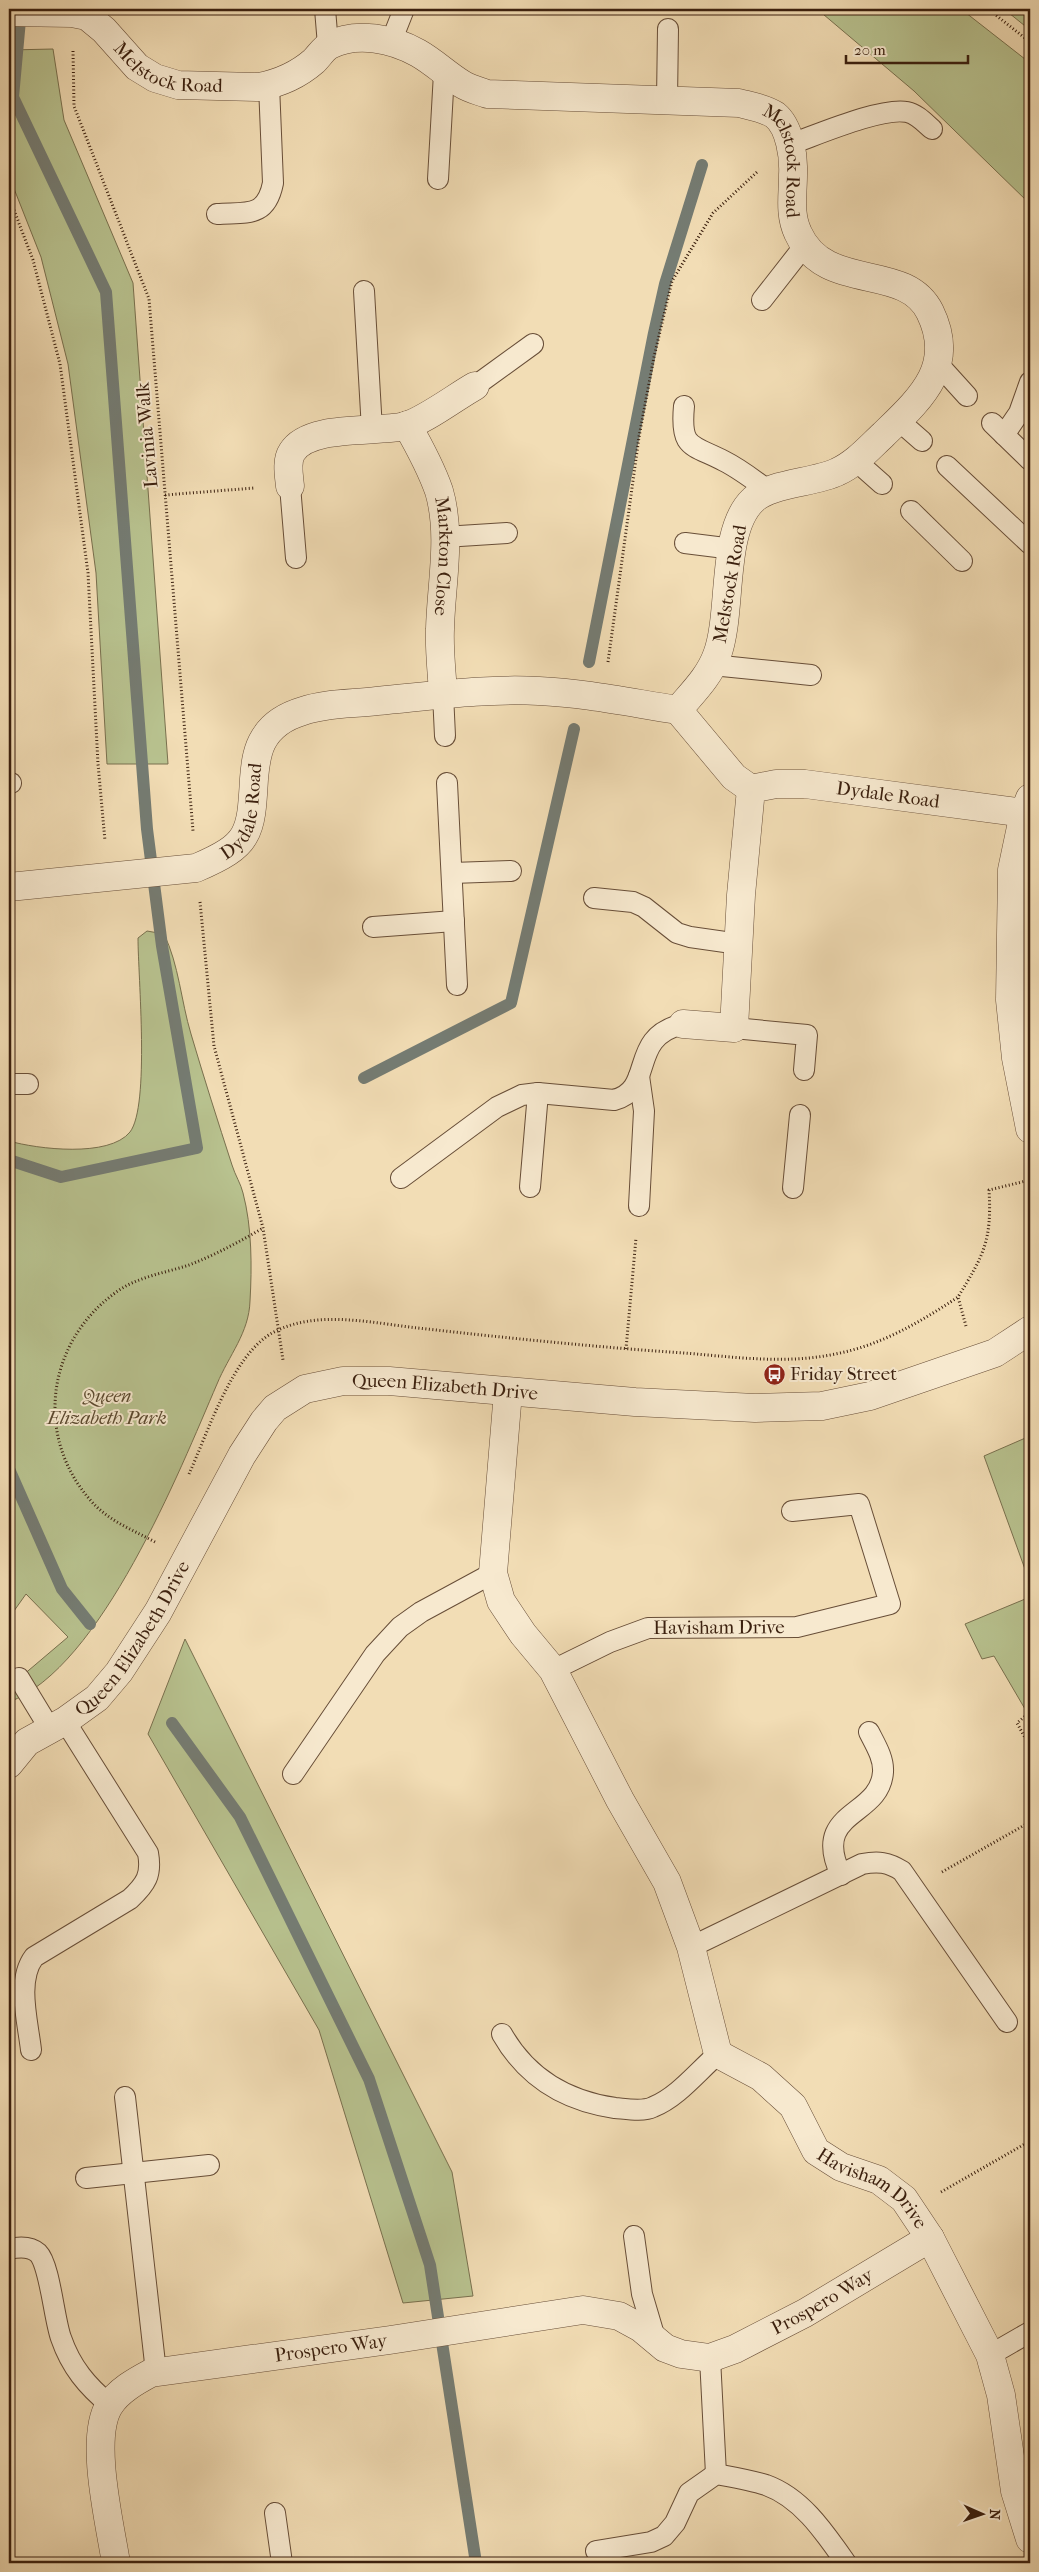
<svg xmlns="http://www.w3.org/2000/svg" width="1039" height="2572" font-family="'IM FELL French Canon',serif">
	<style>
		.green { fill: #b8c28f; stroke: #79704e }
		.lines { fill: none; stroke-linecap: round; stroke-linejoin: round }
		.stream { stroke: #757c73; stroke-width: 12 }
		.service-casing { stroke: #684e38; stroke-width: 22 }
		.minor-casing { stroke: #684e38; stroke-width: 29 }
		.path { stroke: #3a1f0e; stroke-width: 3; stroke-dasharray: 1 2.5; stroke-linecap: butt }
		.service { stroke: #f7e9cf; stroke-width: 20 }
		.minor { stroke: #f7e9cf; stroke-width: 28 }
		.labels { text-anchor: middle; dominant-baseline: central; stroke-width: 4; stroke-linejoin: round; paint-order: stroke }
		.street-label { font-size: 19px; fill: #3a1f0e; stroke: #f7e9cf }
		.poi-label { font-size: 19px; fill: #3a1f0e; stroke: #f7e9cf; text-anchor: start }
		.park-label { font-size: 19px; font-style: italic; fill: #5a482e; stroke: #f7e9cf }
	</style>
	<rect width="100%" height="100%" fill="#f2ddb5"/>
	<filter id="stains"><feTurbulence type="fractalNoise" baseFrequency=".004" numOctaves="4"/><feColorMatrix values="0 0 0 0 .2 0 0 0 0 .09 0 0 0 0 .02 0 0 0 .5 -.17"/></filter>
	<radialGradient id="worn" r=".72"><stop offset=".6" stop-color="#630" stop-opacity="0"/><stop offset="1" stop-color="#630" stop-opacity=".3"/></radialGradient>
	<g class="green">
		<path d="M817,9H961L1030,63V204L914,91Z"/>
		<path d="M1004,9H1025L1030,13V30Z"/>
		<path d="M53,49L64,120L133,283L168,764H107L96,573L68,364L41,257L9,176V50Z"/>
		<path d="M147,931L164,934C179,965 181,1001 191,1034C204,1078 218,1122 232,1165C235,1175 241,1184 243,1193C252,1227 252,1267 250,1301C249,1333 229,1355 217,1384C180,1470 101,1668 9,1702V1687L68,1637L26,1594L9,1618V1141C37,1149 109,1158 130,1132C150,1106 138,976 138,938Z"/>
		<path d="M1030,1436V1583L984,1456Z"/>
		<path d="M1030,1597V1705L1025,1709L994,1656L982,1659L965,1624Z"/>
		<path d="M185,1639L452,2172L473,2296L403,2303L319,2030L148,1734Z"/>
	</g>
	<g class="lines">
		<g class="stream">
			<path d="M589,662L654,333L665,284L702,165"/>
			<path d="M364,1078L511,1003L574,729"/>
			<path d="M9,1160L61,1177L197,1148L162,946L147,829L106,292L13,97L21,9"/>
			<path d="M9,1469L62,1589L90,1624"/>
			<path d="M172,1723L240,1817L369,2079L430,2265L476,2563"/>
		</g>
		<defs>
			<g id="service">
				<path d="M325,9L328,45"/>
				<path d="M391,42L404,9"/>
				<path d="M667,100L668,29"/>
				<path d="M791,144C817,135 881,107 907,112C917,114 925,123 932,129"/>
				<path d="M438,179L444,73"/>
				<path d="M217,214C247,212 266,218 273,183L269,85"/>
				<path d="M364,291L372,430"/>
				<path d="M762,300L805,245"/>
				<path d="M938,364L967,396"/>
				<path d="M475,386L533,344"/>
				<path d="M684,406C680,449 691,444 724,461C740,469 754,480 769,491"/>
				<path d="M898,420L922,441"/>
				<path d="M992,423L1030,460"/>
				<path d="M1004,435L1019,413L1030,382"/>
				<path d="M856,461L882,484"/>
				<path d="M947,466L1030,544"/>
				<path d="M290,486L296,558"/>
				<path d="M911,511L962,561"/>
				<path d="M444,537L507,533"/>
				<path d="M685,543L733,549"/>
				<path d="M712,665L811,675"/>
				<path d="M443,694L445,736"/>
				<path d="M447,783L457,985"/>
				<path d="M9,784L11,783"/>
				<path d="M452,873L511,871"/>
				<path d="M594,898L633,902L644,907L677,933L690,937L739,944"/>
				<path d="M373,927L454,921"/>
				<path d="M734,1028L807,1035L804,1070"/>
				<path d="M9,1084H28"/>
				<path d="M401,1178L497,1107L522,1095L538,1093L614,1100C656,1089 627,1037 683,1024"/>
				<path d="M530,1187L538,1093"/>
				<path d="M793,1188L800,1115"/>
				<path d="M639,1206L644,1111L639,1076"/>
				<path id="s1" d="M553,1670L610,1642L648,1628L797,1627L890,1604L859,1504L792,1511"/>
				<path d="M19,1678L50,1729"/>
				<path d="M293,1774L375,1654L400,1627L421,1612L493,1573"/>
				<path d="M841,1875C810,1810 880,1818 883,1772C884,1758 875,1744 869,1732"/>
				<path d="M691,1947L862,1864C878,1861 888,1862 902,1871L1007,2022"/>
				<path d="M502,2034C527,2078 566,2101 615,2108C627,2109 643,2112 653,2107C678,2097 698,2071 718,2054"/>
				<path d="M31,2050C28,2022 16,1981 34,1957L130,1899C146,1884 152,1875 148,1853L65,1721"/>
				<path d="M125,2097L156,2372"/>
				<path d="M86,2178L209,2165"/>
				<path d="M634,2236L642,2294L655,2338"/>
				<path d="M9,2249C18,2247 30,2246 38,2253C50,2265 54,2319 61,2338C71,2367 87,2386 110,2405"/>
				<path d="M990,2355L1030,2332"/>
				<path d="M710,2358L716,2474"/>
				<path d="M275,2513L282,2563"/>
				<path d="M596,2551L651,2542L664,2536L675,2523L689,2493L716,2474C732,2477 750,2480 766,2485C802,2498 825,2533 846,2563"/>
			</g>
			<g id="minor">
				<path id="s2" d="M9,12L72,13L87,16L104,30L137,67L155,78L178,85L259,87C280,83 298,75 314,61C319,56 324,48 330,45C357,31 393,39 418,53C434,62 447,75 462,84C470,89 479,91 487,94L739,103C751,106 764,108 775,115C790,127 794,157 793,175C793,195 789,214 798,233C825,294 905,261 930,312C957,367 920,399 883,435C869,448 855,464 837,472C814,483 770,483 753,500C720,531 733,612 717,655C709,677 693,692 678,710"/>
				<path id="s3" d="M407,425C419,446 431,468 439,491C452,535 441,585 440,629C439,651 442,673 443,694"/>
				<path d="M290,486C289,476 286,461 292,452C309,424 376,433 405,426C424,421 457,396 475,386"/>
				<path d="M1030,798L1024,813L1012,870L1010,1000L1016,1058L1030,1129"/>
				<path id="s4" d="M9,887L196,868C250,845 251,834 254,779C255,767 256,754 262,742C270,726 286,716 303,711C326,703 353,704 377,701C431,696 485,688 539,691C586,693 632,703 678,710L734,777L751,789"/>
				<path id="s5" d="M683,1024L734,1028L741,895L751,789L776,784H805L1024,813"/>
				<path id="s6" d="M508,1392L493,1573L501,1601L523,1634L553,1670L620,1800L667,1882L691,1947L718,2054L761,2077L793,2106L816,2151L841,2167L879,2180L904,2199L930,2238L990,2355L1001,2395L1015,2491L1030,2539"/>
				<path id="s7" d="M9,1764L27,1742L65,1721L97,1698L119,1672L158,1612L242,1455L264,1421L275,1408L305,1389L343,1381H389L635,1402L755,1408L822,1406L870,1396L995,1353L1030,1330"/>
				<path id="s8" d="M116,2563C110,2524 89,2439 109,2406C118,2391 136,2381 151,2373L390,2340L583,2310L619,2316L641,2328L665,2348L681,2354L710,2358L735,2349L805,2313L930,2238"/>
			</g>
		</defs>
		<use href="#service" class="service-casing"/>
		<use href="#minor" class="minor-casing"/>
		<g class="path">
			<path d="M988,9L1030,42"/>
			<path d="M73,51L74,106L149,299L193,831"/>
			<path d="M9,197L33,260L60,364L88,573L98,764L105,841"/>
			<path d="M165,495L254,488"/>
			<path d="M608,662L639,437L654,357L672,281L713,213L757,172"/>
			<path d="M200,902L214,1046L263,1228L283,1360"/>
			<path d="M966,1326L958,1297C984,1255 992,1240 989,1190L1030,1180"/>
			<path d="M626,1349L636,1238"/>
			<path d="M189,1474C208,1432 232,1356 272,1333C316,1309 371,1323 418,1328C507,1338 595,1347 684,1353C736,1357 788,1365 840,1353C883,1344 922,1321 958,1297"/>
			<path d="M155,1542C133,1530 109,1521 92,1502C34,1438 46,1343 115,1293C136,1277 165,1273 189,1265C215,1255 239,1242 263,1228"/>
			<path d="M1030,1712L1017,1723L1030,1747"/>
			<path d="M942,1872L1030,1822"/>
			<path d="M941,2192L1030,2141"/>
		</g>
		<use href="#service" class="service"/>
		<use href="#minor" class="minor"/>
	</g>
	<defs>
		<symbol id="bus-disc" viewBox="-11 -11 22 22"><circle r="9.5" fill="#8f2418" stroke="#f7e9cf"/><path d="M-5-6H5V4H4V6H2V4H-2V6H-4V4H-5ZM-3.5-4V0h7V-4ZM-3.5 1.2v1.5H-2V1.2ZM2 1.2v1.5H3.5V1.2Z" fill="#fff"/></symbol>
	</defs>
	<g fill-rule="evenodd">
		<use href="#bus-disc" x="762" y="1362" width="25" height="25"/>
	</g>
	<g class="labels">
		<g class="street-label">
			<text stroke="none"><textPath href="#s2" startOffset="180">Melstock Road</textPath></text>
			<text stroke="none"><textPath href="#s2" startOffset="871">Melstock Road</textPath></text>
			<text transform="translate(147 435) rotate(-95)">Lavinia Walk</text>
			<text stroke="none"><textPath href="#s3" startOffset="139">Markton Close</textPath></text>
			<text transform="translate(730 584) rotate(-80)">Melstock Road</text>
			<text stroke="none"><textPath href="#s5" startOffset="429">Dydale Road</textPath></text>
			<text stroke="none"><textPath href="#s4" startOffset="269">Dydale Road</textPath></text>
			<text stroke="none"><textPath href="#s7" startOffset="629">Queen Elizabeth Drive</textPath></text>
			<text stroke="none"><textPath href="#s1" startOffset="175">Havisham Drive</textPath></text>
			<text stroke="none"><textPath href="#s7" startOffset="180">Queen Elizabeth Drive</textPath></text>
			<text stroke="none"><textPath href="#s6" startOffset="929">Havisham Drive</textPath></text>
			<text stroke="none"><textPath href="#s8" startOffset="915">Prospero Way</textPath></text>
			<text stroke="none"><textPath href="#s8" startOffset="395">Prospero Way</textPath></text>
		</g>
		<g class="poi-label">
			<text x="790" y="1374">Friday Street</text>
		</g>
		<g class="park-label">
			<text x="107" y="1396">Queen<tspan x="107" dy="22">Elizabeth Park</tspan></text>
		</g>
	</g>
	<rect width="1039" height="2572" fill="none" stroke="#f2ddb5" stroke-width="30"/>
	<rect x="10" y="10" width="1019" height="2552" fill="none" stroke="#3a1f0e" stroke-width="2.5"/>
	<rect x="15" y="15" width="1009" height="2542" fill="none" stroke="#3a1f0e"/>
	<g transform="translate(982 2514) rotate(92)" stroke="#f7e9cf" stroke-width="4" paint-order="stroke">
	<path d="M0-4L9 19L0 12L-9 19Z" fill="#3a1f0e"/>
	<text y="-8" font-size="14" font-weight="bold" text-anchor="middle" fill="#3a1f0e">N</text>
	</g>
	<path d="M846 55v8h122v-8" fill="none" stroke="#3a1f0e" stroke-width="2.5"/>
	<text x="854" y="55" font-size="15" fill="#3a1f0e" stroke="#f7e9cf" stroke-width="4" paint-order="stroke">20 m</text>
	<rect width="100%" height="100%" filter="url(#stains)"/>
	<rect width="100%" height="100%" fill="url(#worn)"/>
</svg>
